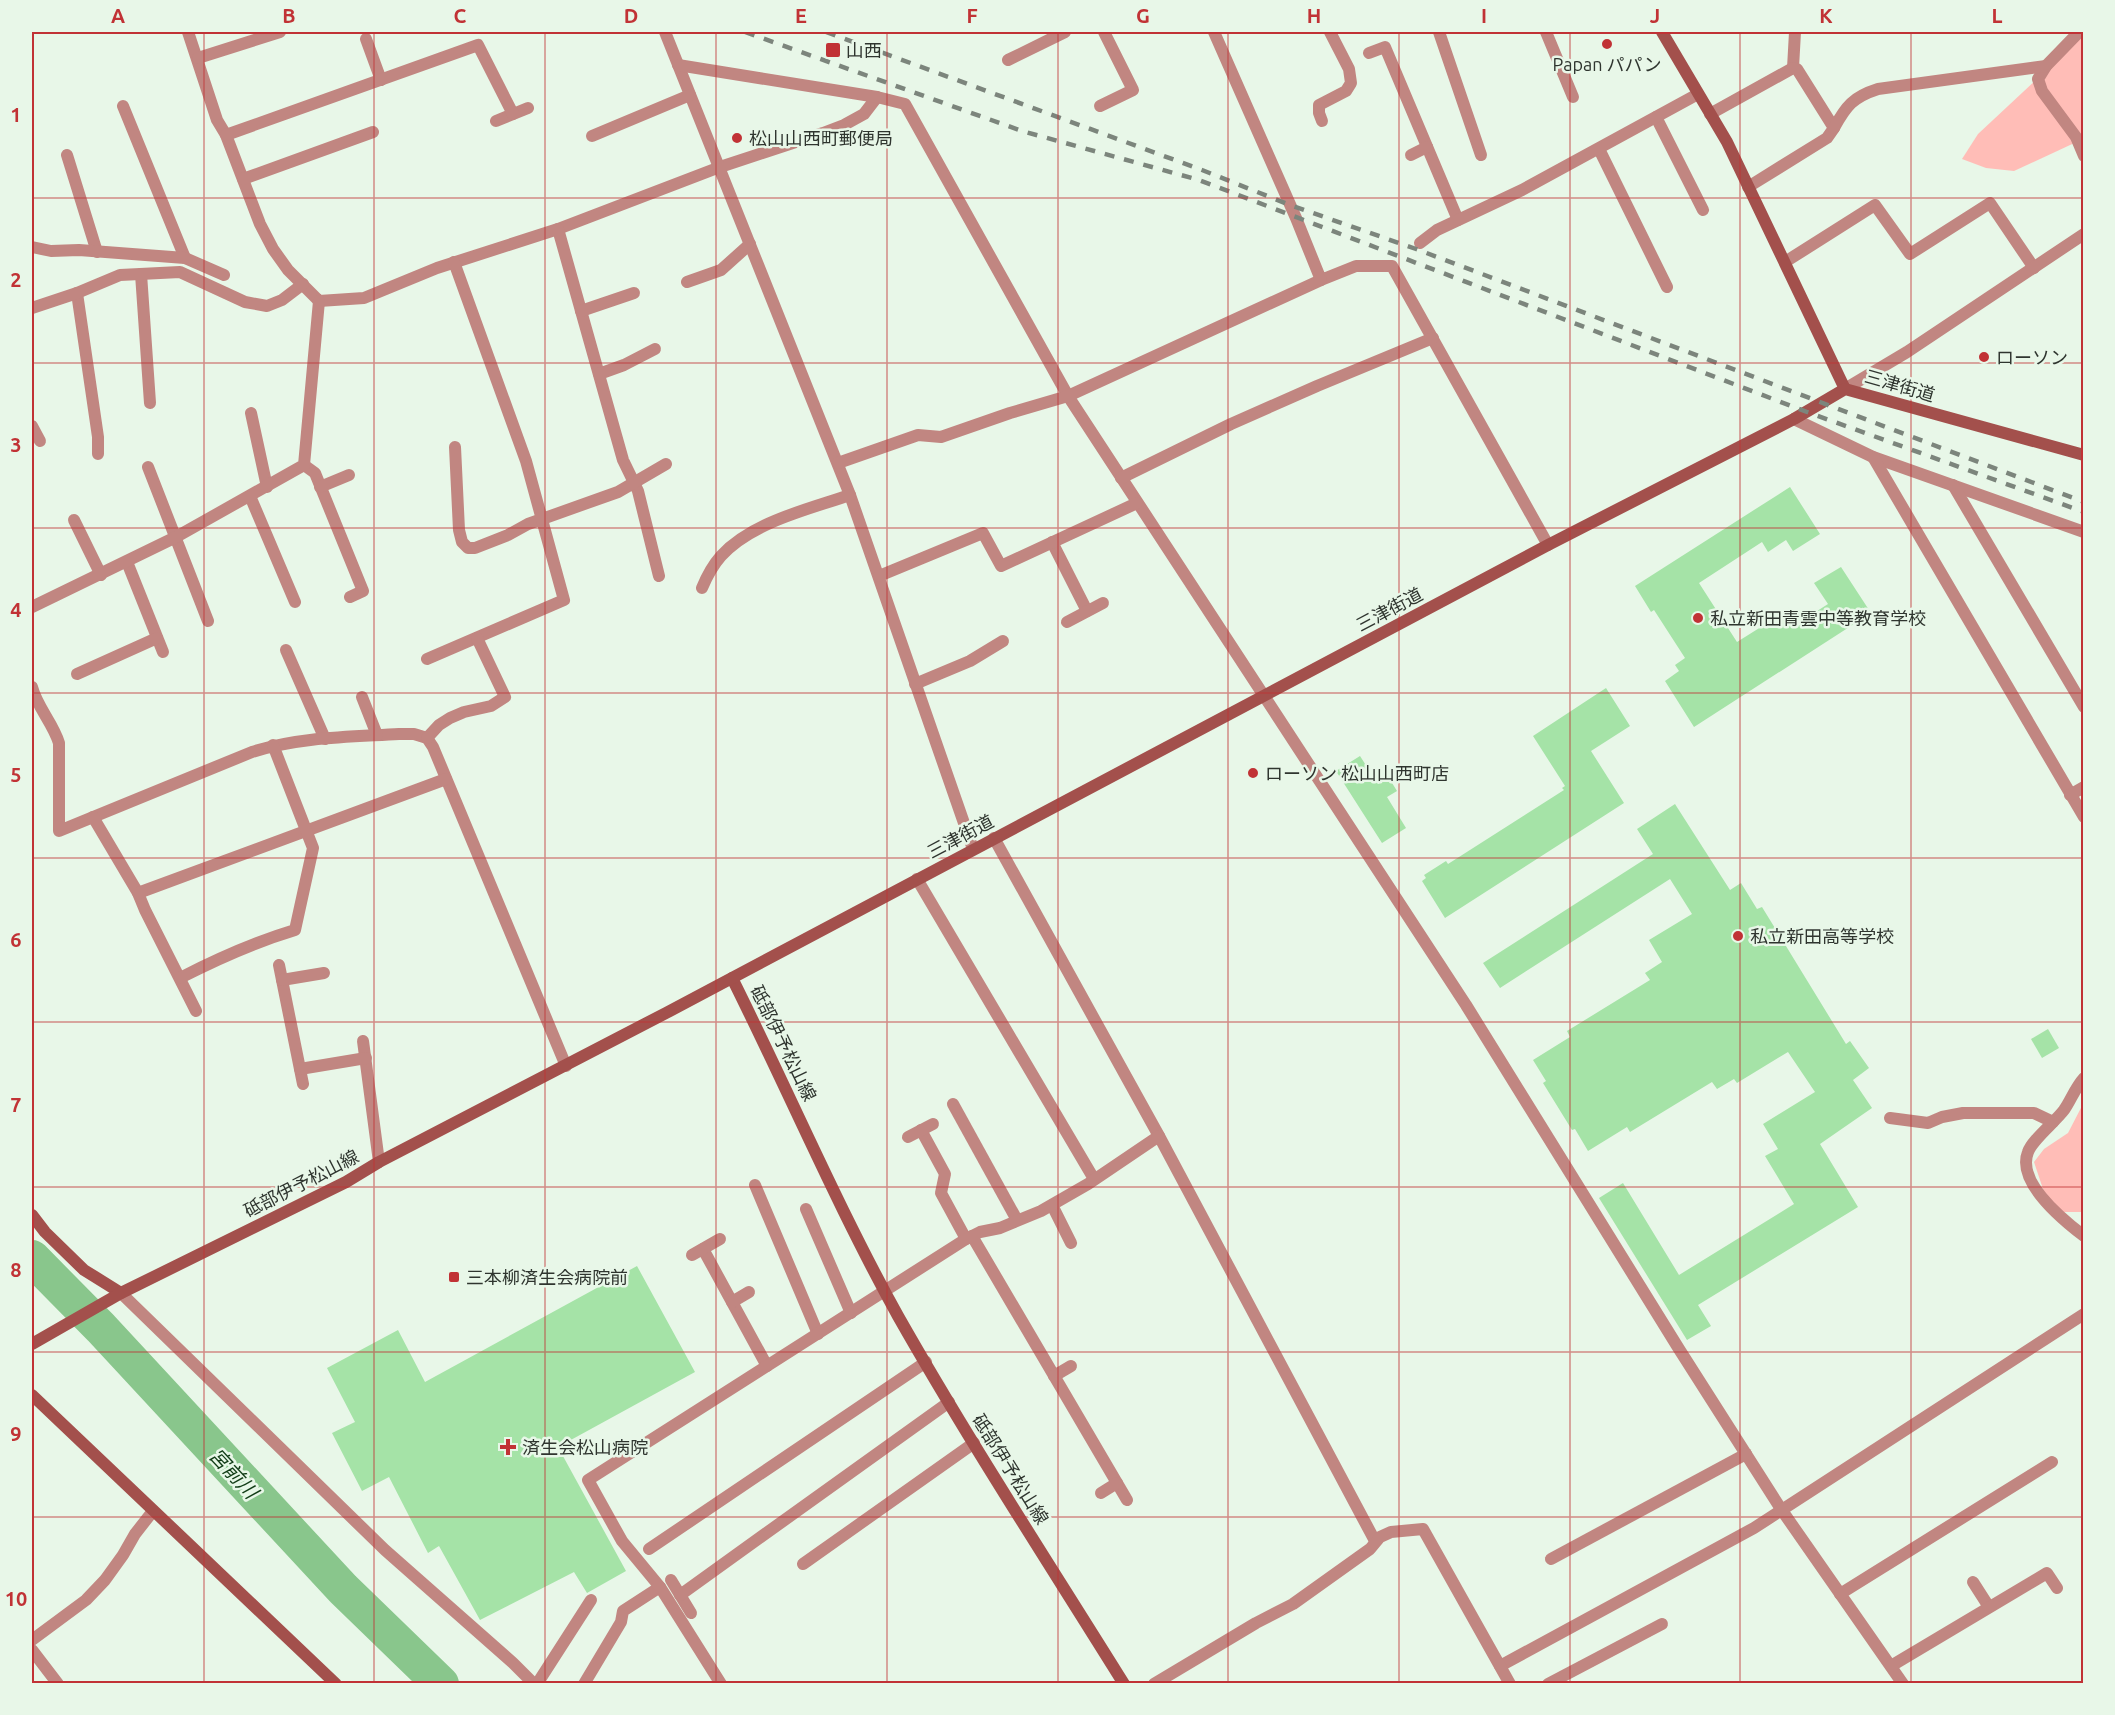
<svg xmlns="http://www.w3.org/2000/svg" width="2115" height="1715" font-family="Ubuntu,'Noto Sans JP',sans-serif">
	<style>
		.green { fill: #ffbdb7 }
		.water { fill: #89c68c }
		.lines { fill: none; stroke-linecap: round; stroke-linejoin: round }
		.river { stroke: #89c68c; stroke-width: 36 }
		.building { fill: #a5e3a7 }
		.street { stroke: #c18681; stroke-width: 12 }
		.secondary { stroke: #a3504c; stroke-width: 12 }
		.rail { stroke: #7c857c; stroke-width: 4.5; stroke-dasharray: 10 10; stroke-linecap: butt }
		.grid { fill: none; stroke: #c13235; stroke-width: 1.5; stroke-opacity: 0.55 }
		.poi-dot { fill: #c13235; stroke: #e8f7e8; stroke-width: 2 }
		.labels { text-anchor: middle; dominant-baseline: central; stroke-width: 5; stroke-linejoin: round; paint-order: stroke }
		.poi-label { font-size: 18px; fill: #2f352f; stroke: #e8f7e8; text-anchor: start }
		.street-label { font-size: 18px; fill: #2f352f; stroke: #e8f7e8 }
		.water-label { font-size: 20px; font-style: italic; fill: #113c16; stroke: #e8f7e8 }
		.neatline { fill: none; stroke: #c13235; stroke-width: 2 }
		.grid-label { font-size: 20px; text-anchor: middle; font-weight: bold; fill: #c13235 }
	</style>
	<rect width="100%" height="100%" fill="#e8f7e8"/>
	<g class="green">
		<path d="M2083,36V139L2014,171L1986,168L1962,159L1978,134Z"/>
		<path d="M2083,1104V1212H2062L2045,1195L2034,1162L2044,1149L2068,1133Z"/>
	</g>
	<path class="water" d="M32,1241L42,1247L91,1296L65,1312L32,1278Z"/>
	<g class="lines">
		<path class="river" d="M32,1258L101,1328L343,1589L441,1684"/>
	</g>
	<g class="building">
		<path d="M1790,487L1820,534L1793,551L1786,540L1768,552L1762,542L1699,583L1737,642L1791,608L1800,622L1828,604L1814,583L1841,567L1871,613L1694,727L1665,681L1679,671L1675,665L1685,658L1654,610L1651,612L1635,586Z"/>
		<path d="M1606,688L1630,726L1591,751L1624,803L1445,918L1422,881L1426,878L1424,875L1446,861L1448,864L1564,790L1562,788L1565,786L1533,736Z"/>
		<path d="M1360,756L1378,784L1389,778L1397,791L1387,797L1406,828L1382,843L1336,771Z"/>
		<path d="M1675,804L1730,890L1741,883L1757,909L1762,907L1846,1044L1850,1041L1869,1068L1853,1080L1872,1108L1820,1144L1858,1207L1698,1305L1711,1326L1687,1340L1599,1198L1623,1183L1679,1275L1794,1204L1765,1156L1778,1149L1763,1124L1815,1092L1788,1052L1737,1083L1734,1079L1717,1089L1712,1082L1630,1132L1627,1127L1588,1151L1575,1129L1572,1130L1543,1083L1546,1081L1533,1060L1570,1037L1567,1031L1650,980L1645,973L1662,962L1649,940L1692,914L1670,879L1500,988L1483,963L1653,854L1637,829Z"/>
		<path d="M2048,1029L2059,1048L2042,1058L2031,1039Z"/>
		<path d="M637,1266L695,1372L558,1447L626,1571L587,1593L574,1572L480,1620L439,1546L428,1553L389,1477L362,1491L332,1433L355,1422L327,1368L398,1330L425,1382Z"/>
	</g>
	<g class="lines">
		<g class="street">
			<path d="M188,32L217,120L226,135L260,224L273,249L288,270L319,301L364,298L437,268L558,229L720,167L823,133L844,125L864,114L877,97"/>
			<path d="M665,32L850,495L973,849"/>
			<path d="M1214,32L1296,218L1321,280L1356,266H1392L1548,545"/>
			<path d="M1439,32L1481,155"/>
			<path d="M1546,32L1573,97"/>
			<path d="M2079,32L2046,66L2038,79L2042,91L2076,137L2084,156"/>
			<path d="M366,39L381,80"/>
			<path d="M1369,53L1385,47L1458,220"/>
			<path d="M198,58L280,32"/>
			<path d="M1008,60L1065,32"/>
			<path d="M678,65L877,97L905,104L1068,396L1466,1005L1679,1349L1781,1509L1903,1684"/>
			<path d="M1793,68L1795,32"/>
			<path d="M123,106L185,258"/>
			<path d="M1100,106L1133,90L1104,32"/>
			<path d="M1710,114L1793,68L1797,69L1834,128L1827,138L1748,187"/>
			<path d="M1656,117L1703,210"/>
			<path d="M496,121L528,108"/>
			<path d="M1322,121L1319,113V105L1346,91L1351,83L1349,69L1330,32"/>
			<path d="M1834,128C1846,106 1853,97 1878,89L2046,66"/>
			<path d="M226,135L478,45L513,114"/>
			<path d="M592,136L690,95"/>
			<path d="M1599,149L1667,287"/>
			<path d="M67,155L97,252"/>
			<path d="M1411,155L1427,147"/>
			<path d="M243,179L373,132"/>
			<path d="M558,229L623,460L638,491L659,576"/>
			<path d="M1420,243L1437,230L1522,190L1698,94"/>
			<path d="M32,247L51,251L79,250L185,258L224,275"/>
			<path d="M1785,262L1875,205L1910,254L1990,203L2034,268"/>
			<path d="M141,274L150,403"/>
			<path d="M687,282L721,270L750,244"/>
			<path d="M77,293L98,437V454"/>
			<path d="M32,308L77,293L120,275L180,272L245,302L267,306L282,300L303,284"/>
			<path d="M581,311L634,293"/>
			<path d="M599,374L624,365L655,349"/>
			<path d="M1845,389L1907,352L2084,234"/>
			<path d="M251,413L267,487"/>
			<path d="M1794,419L1873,457L2084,532"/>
			<path d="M32,426L40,441"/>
			<path d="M455,447L459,530L462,542L468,548H475L508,535L528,524L618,492L666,464"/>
			<path d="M1873,457L2084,817"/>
			<path d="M838,463L918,435L941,437L1010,413L1068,396L1321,280"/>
			<path d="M304,465L315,473L363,591L350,597"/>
			<path d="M148,467L208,621"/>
			<path d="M1121,478L1231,424L1317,386L1433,338"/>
			<path d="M1953,485L2084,707"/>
			<path d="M320,487L349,475"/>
			<path d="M250,496L295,602"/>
			<path d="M74,520L101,575"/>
			<path d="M1052,542L1087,611"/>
			<path d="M127,562L163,652"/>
			<path d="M879,576L983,533L1001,566L1137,503"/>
			<path d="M702,588C707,576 713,565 721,556C752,522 809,509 850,495"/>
			<path d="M32,607L176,537L304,465L319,301"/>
			<path d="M1067,622L1103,603"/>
			<path d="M286,650L325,739"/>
			<path d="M427,659L564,600L526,461L454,262"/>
			<path d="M77,674L157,638"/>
			<path d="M915,684L970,661L1003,641"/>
			<path d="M32,687C37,707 53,723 59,743V831L252,752C299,737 349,737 399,734H414L427,738L433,747L566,1066"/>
			<path d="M362,697L377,735"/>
			<path d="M427,738L439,725L450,718L464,712L491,706L505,697L477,638"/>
			<path d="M2070,795L2084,787"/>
			<path d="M93,817L138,893L145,910L196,1011"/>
			<path d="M994,838L1159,1136L1375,1541"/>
			<path d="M917,879L1094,1179"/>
			<path d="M138,893L446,779"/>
			<path d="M279,965L303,1084"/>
			<path d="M180,978C217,959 255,942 295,930L313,848L273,745"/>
			<path d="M282,980L324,973"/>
			<path d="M363,1041L379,1162"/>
			<path d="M300,1069L366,1058"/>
			<path d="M2084,1078C2075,1088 2071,1100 2064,1110C2055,1122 2032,1140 2028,1152C2016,1182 2063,1220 2084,1236"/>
			<path d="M953,1104L1017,1220"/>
			<path d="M1890,1118L1928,1123L1942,1117L1963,1113H2034L2053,1122"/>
			<path d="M921,1130L945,1174L941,1193L966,1239"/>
			<path d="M908,1137L933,1124"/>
			<path d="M755,1185L818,1334"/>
			<path d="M1052,1205L1071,1243"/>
			<path d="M806,1209L851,1313"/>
			<path d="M972,1236L1127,1500"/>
			<path d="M703,1249L767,1366"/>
			<path d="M692,1255L720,1239"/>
			<path d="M121,1293L385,1550L513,1663L534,1684"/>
			<path d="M732,1302L749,1292"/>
			<path d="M1054,1376L1071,1366"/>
			<path d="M1101,1493L1117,1483"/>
			<path d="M649,1549L926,1362"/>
			<path d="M1551,1559L1746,1454"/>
			<path d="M803,1564L974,1443"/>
			<path d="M671,1580L691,1613"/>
			<path d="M1973,1582L1989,1607"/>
			<path d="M1840,1594L2052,1462"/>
			<path d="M680,1595L949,1402"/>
			<path d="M32,1640L86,1600L105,1580L123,1555L135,1534L153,1511"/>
			<path d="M32,1650L58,1684"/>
			<path d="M1500,1666L1754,1528L2084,1314"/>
			<path d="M1891,1666L2047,1573L2057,1588"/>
			<path d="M537,1684L591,1600"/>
			<path d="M584,1684L621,1622L623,1611L660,1587"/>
			<path d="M721,1684L660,1587L622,1541L588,1480L966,1239L980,1232L1000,1228L1041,1211L1088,1184L1159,1136"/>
			<path d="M1154,1684L1256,1623L1293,1604L1370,1549L1380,1537L1391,1532L1423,1529L1510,1684"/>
			<path d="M1548,1684L1662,1624"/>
		</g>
		<g class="secondary">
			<path d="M1662,32L1727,142L1845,389"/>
			<path d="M732,978C788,1090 837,1206 898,1316C969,1441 1048,1562 1124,1684"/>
			<path d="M32,1215L45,1232L84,1270L121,1293"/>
			<path d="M32,1344L121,1293L346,1182L379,1162L666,1013L1548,545L1794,419L1845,389L2084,455"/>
			<path d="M32,1395L336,1684"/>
		</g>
		<g class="rail">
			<path d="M745,32L1022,131L1199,180L1807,412L2084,512"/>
			<path d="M826,32L1202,170L1290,205L1416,249L2084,502"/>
		</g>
	</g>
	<path class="grid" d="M204,32V1684M374,32V1684M545,32V1684M716,32V1684M887,32V1684M1058,32V1684M1228,32V1684M1399,32V1684M1570,32V1684M1740,32V1684M1911,32V1684M32,198H2084M32,363H2084M32,528H2084M32,693H2084M32,858H2084M32,1022H2084M32,1187H2084M32,1352H2084M32,1517H2084"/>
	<g class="poi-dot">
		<circle cx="1607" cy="44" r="6"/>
		<rect x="825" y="42" width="16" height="16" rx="3"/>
		<circle cx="737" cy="138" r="6"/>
		<circle cx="1984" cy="357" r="6"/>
		<circle cx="1698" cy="618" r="6"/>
		<circle cx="1253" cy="773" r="6"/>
		<circle cx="1738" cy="936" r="6"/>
		<rect x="448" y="1271" width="12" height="12" rx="3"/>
		<path d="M505 1438h6v6h6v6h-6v6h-6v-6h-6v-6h6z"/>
	</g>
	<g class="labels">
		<g class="poi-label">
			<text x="846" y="50">山西</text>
			<text x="1607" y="64" text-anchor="middle">Papan パパン</text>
			<text x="749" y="138">松山山西町郵便局</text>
			<text x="1996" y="357">ローソン</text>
			<text x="1710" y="618">私立新田青雲中等教育学校</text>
			<text x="1265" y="773">ローソン 松山山西町店</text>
			<text x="1750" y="936">私立新田高等学校</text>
			<text x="466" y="1277">三本柳済生会病院前</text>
			<text x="522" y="1447">済生会松山病院</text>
		</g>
		<g class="street-label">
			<text transform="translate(1900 385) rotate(16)">三津街道</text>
			<text transform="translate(1389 609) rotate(-28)">三津街道</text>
			<text transform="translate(960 836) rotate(-28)">三津街道</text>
			<text transform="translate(784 1043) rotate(64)">砥部伊予松山線</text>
			<text transform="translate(301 1183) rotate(-27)">砥部伊予松山線</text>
			<text transform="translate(1011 1469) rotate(58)">砥部伊予松山線</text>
		</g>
		<g class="water-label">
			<text transform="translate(234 1473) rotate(47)">宮前川</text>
		</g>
	</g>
	<rect width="2115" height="1715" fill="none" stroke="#e8f7e8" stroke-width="66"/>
	<rect x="33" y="33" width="2049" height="1649" class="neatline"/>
	<g class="grid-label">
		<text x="118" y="23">A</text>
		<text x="289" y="23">B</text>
		<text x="460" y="23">C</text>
		<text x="631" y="23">D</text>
		<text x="801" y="23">E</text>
		<text x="972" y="23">F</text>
		<text x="1143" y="23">G</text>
		<text x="1314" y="23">H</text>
		<text x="1484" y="23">I</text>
		<text x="1655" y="23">J</text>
		<text x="1826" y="23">K</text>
		<text x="1997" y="23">L</text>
		<text x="16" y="122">1</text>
		<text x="16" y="287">2</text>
		<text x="16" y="452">3</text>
		<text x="16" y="617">4</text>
		<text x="16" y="782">5</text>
		<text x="16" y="947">6</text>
		<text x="16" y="1112">7</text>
		<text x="16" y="1277">8</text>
		<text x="16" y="1441">9</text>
		<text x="16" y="1606">10</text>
	</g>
</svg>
